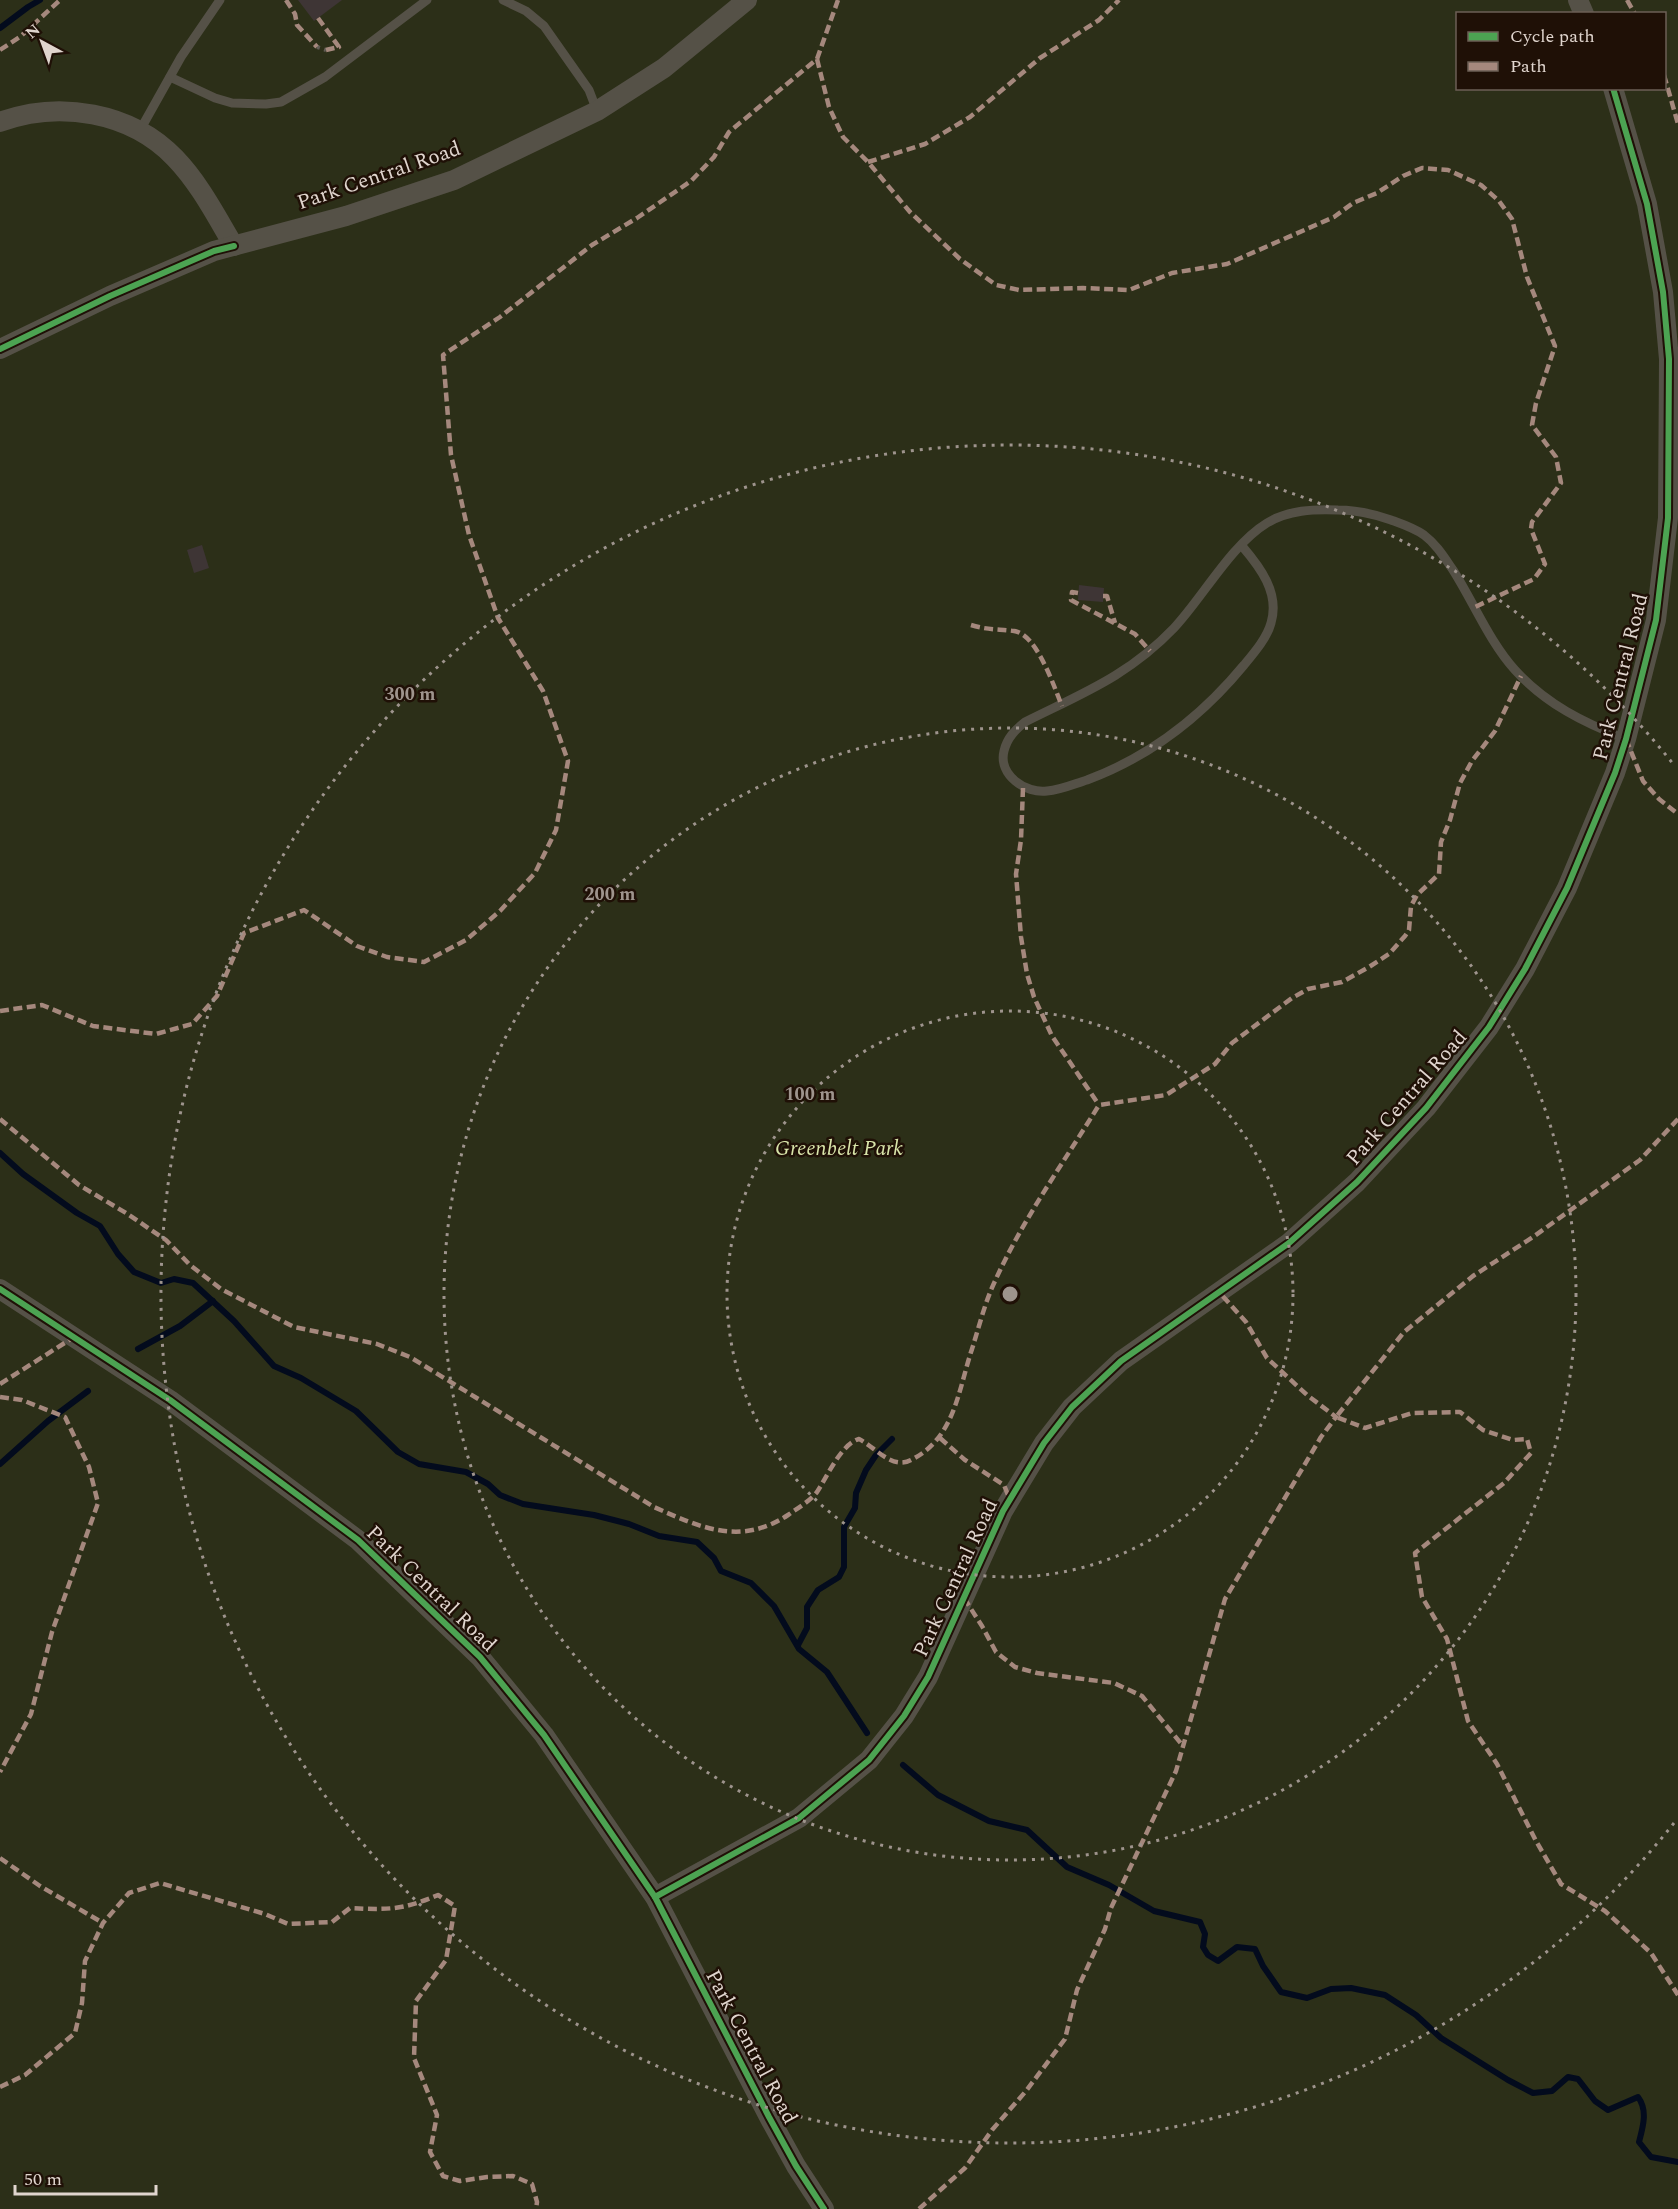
<svg xmlns="http://www.w3.org/2000/svg" width="1678" height="2209" font-family="Spectral,serif">
	<style>
		.green { fill: #2c2f18; fill-rule: evenodd }
		.lines { fill: none; stroke-linecap: round; stroke-linejoin: round }
		.stream { stroke: #030b1d; stroke-width: 6 }
		.building { fill: #3e3535 }
		.path { stroke: #615c55; stroke-width: 4; stroke-dasharray: 3 4.5; stroke-linecap: butt }
		.service { stroke: #555147; stroke-width: 9 }
		.minor { stroke: #555147; stroke-width: 20 }
		.quiet { stroke: #a5887d; stroke-width: 4.5; stroke-dasharray: 9 4.5; stroke-linecap: butt }
		.cycleway-casing { stroke: #1f1006; stroke-width: 10 }
		.cycleway { stroke: #4ca352; stroke-width: 6 }
		.ring { fill: none; stroke: #9e948d; stroke-width: 3; stroke-dasharray: 3 6 }
		.labels { text-anchor: middle; dominant-baseline: central; stroke-width: 5; stroke-linejoin: round; paint-order: stroke }
		.street-label { font-size: 21px; fill: #e0d5ce; stroke: #1f1006 }
		.park-label { font-size: 21px; font-style: italic; fill: #d9e5aa; stroke: #1f1006 }
		.centre { fill: #9e948d; stroke: #1f1006; stroke-width: 3 }
		.ring-label { font-size: 18px; text-anchor: middle; font-weight: bold; fill: #9e948d; stroke: #1f1006; stroke-width: 5; stroke-linejoin: round; paint-order: stroke }
	</style>
	<rect width="100%" height="100%" fill="#231a15"/>
	<path class="green" d="M0,0H1678V2209H0ZM1458,14H1664V88H1458Z"/>
	<g class="lines">
		<g class="stream">
			<path d="M0,28L28,7L40,0"/>
			<path d="M0,1153L23,1174L77,1213L100,1226L118,1254L134,1272L161,1283L174,1279L193,1283L234,1321L274,1366L301,1378L356,1411L398,1452L419,1464L466,1472L488,1484L500,1495L523,1504L594,1515L629,1524L659,1536L697,1542L714,1558L721,1571L751,1583L774,1606L799,1649L827,1672L867,1733"/>
			<path d="M138,1349L180,1326L213,1301"/>
			<path d="M0,1464L48,1421L88,1391"/>
			<path d="M798,1645L807,1628V1607L818,1590L839,1577L844,1567V1527L855,1508L856,1493L866,1470L876,1455L892,1439"/>
			<path d="M903,1765L938,1795L989,1821L1027,1830L1067,1867L1109,1885L1154,1911L1200,1922L1205,1934L1203,1947L1208,1955L1218,1961L1237,1947L1255,1949L1263,1966L1281,1992L1307,1998L1331,1989L1351,1988L1385,1995L1416,2015L1441,2038L1508,2080L1533,2093L1552,2091L1568,2077L1578,2079L1595,2101L1608,2110L1638,2097C1648,2110 1643,2127 1639,2142L1651,2157L1678,2162"/>
		</g>
	</g>
	<g class="building">
		<path d="M298,0H342L314,21Z"/>
		<path d="M202,545L209,568L194,573L187,550Z"/>
		<path d="M1079,585L1104,588L1103,602L1078,600Z"/>
	</g>
	<g class="lines">
		<path class="path" d="M317,47L326,50"/>
		<g class="service">
			<path d="M503,0L526,11L544,26L589,90L597,111"/>
			<path d="M170,77L215,98L232,103L266,104L281,102L325,77L427,0"/>
			<path d="M139,132L181,57L220,0"/>
			<path d="M1242,546C1260,567 1280,593 1271,623C1267,638 1254,653 1244,665C1202,716 1149,757 1087,780C1074,784 1061,790 1047,791C1026,794 998,775 1004,751C1007,738 1015,730 1025,722C1083,693 1128,676 1174,628C1203,597 1231,545 1267,523C1288,510 1314,509 1338,510C1356,510 1374,514 1391,520C1402,524 1414,528 1424,535C1436,544 1444,557 1453,570C1474,603 1489,641 1515,670C1546,704 1584,723 1626,739"/>
		</g>
		<g class="minor">
			<path d="M1578,0L1584,14"/>
			<path d="M0,122C59,100 131,112 175,158C200,184 216,216 234,246"/>
			<path d="M0,349L110,296L214,251L346,216L454,180L597,111L664,68L747,0"/>
			<path d="M0,1289L170,1400L358,1540L480,1657L544,1735L655,1897L769,2117L796,2166L824,2209"/>
			<path d="M655,1897L799,1818L869,1760L904,1716L928,1677L1003,1511L1044,1443L1072,1407L1121,1361L1289,1243L1357,1182L1426,1108L1489,1027L1525,969L1567,888L1615,773L1626,739L1656,620L1668,518L1669,359L1663,292L1647,204L1613,88"/>
		</g>
		<g class="quiet">
			<path d="M286,0L295,14L297,25L317,47"/>
			<path d="M1627,0L1635,14"/>
			<path d="M318,18L339,47L326,50"/>
			<path d="M0,50L21,36L60,0"/>
			<path d="M817,59L829,107L843,137L868,162L910,212L960,259L996,285L1019,290L1083,288L1129,290L1172,273L1227,264L1334,217L1353,203L1377,193L1403,176L1422,168L1448,170L1481,185L1499,201L1512,219L1527,277L1555,346L1536,403L1532,425L1556,457L1561,483L1532,522L1531,529L1545,564L1534,579L1475,607"/>
			<path d="M817,59L838,0"/>
			<path d="M1664,75L1678,124"/>
			<path d="M868,162L925,144L970,117L1040,58L1099,20L1119,0"/>
			<path d="M1078,593L1072,592L1071,600L1135,634L1150,651"/>
			<path d="M1103,596H1107L1115,623"/>
			<path d="M971,625C987,630 998,629 1014,631C1037,634 1054,687 1062,706"/>
			<path d="M1626,739L1643,781L1659,799L1678,814"/>
			<path d="M1023,788L1021,840L1016,874L1021,937L1027,974L1034,997L1052,1036L1099,1105"/>
			<path d="M0,1011L42,1005L93,1026L156,1034L192,1024L217,996L244,933L304,910L357,946L387,957L424,962L466,940L500,911L535,873L556,830L568,761L543,691L498,618L469,535L451,455L443,355L500,317L592,245L637,218L691,181L714,157L729,132L817,59"/>
			<path d="M0,1119L79,1185L126,1213L166,1240L190,1265L221,1289L294,1327L377,1344L410,1357L654,1507C701,1528 741,1546 788,1515C798,1508 810,1501 817,1492C827,1477 841,1444 859,1439C875,1447 892,1470 911,1460C955,1438 958,1391 972,1349C979,1327 985,1302 995,1281C1023,1219 1064,1162 1099,1105L1166,1095L1215,1064L1232,1043L1292,998L1308,989L1342,982L1369,967L1389,954L1405,936L1409,930L1411,906L1417,895L1439,874L1441,842L1450,820L1460,783L1472,761L1495,731L1521,676"/>
			<path d="M1678,1119L1640,1160L1533,1237L1473,1276L1404,1332L1336,1417L1365,1428L1412,1413L1460,1412L1483,1430L1513,1440L1527,1439L1531,1453L1504,1483L1415,1553L1422,1597L1447,1639L1468,1721L1497,1764L1536,1841L1561,1884L1605,1911L1651,1953L1678,1995"/>
			<path d="M0,1384L74,1337"/>
			<path d="M0,1397L22,1400L65,1417L89,1467L98,1503L52,1632L31,1714L0,1772"/>
			<path d="M940,1438L965,1460L1004,1485L1010,1500"/>
			<path d="M964,1598L982,1626L996,1652L1015,1667L1037,1673L1114,1683L1142,1696L1183,1746"/>
			<path d="M0,1858L40,1886L103,1923"/>
			<path d="M0,2087L25,2075L75,2033L82,2003L85,1961L103,1923L129,1893L160,1883L265,1914L288,1924L332,1922L350,1908C388,1910 403,1910 438,1895L455,1906L446,1960L416,2001L414,2058L437,2115L430,2152L443,2176L460,2181L487,2177L513,2176L532,2184L537,2202L536,2209"/>
			<path d="M919,2209L965,2168L992,2130L1026,2091L1065,2039L1077,1990L1105,1929L1111,1908L1176,1771L1225,1599L1321,1437L1336,1417L1307,1395L1267,1358L1246,1322L1219,1292"/>
		</g>
		<defs>
			<g id="cycleway">
				<path d="M0,349L110,296L214,251L234,246"/>
				<path d="M0,1289L170,1400L358,1540L480,1657L544,1735L655,1897L769,2117L796,2166L824,2209"/>
				<path d="M655,1897L799,1818L869,1760L904,1716L928,1677L1003,1511L1044,1443L1072,1407L1121,1361L1289,1243L1357,1182L1426,1108L1489,1027L1525,969L1567,888L1615,773L1626,739L1656,620L1668,518L1669,359L1663,292L1647,204L1613,88"/>
			</g>
		</defs>
		<use href="#cycleway" class="cycleway-casing"/>
		<use href="#cycleway" class="cycleway"/>
	</g>
	<g class="ring">
		<circle cx="1010" cy="1294" r="283"/>
		<circle cx="1010" cy="1294" r="566"/>
		<path d="M1674 1823A849 849 0 1 1 1674 765"/>
	</g>
	<g class="labels">
		<g class="street-label">
			<text transform="translate(379 176) rotate(-19)">Park Central Road</text>
			<text transform="translate(1621 677) rotate(-76)">Park Central Road</text>
			<text transform="translate(1407 1098) rotate(-49)">Park Central Road</text>
			<text transform="translate(956 1578) rotate(-65)">Park Central Road</text>
			<text transform="translate(431 1589) rotate(44)">Park Central Road</text>
			<text transform="translate(751 2047) rotate(62)">Park Central Road</text>
		</g>
		<g class="park-label">
			<text x="839" y="1149">Greenbelt Park</text>
		</g>
	</g>
	<circle cx="1010" cy="1294" r="9" class="centre"/>
	<g class="ring-label">
		<text x="410" y="700">300 m</text>
		<text x="610" y="900">200 m</text>
		<text x="810" y="1100">100 m</text>
	</g>
	<rect x="1456" y="12" width="210" height="78" fill="#1f1006" stroke="#6c5f56" stroke-width="1.5"/>
	<rect x="1468" y="32" width="30" height="9" fill="#4ca352" stroke="#6c5f56" stroke-width="1.5"/>
	<text x="1510" y="42" font-size="18" fill="#e0d5ce">Cycle path</text>
	<rect x="1468" y="62" width="30" height="9" fill="#a5887d" stroke="#6c5f56" stroke-width="1.5"/>
	<text x="1510" y="72" font-size="18" fill="#e0d5ce">Path</text>
	<g transform="translate(42 42) rotate(319)" stroke="#1f1006" stroke-width="4.5" paint-order="stroke">
	<path d="M0-4.5L10 22L0 15L-10 22Z" fill="#e0d5ce"/>
	<text y="-9" font-size="16" font-weight="bold" text-anchor="middle" fill="#e0d5ce">N</text>
	</g>
	<path d="M15 2185v9h141v-9" fill="none" stroke="#e0d5ce" stroke-width="3"/>
	<text x="24" y="2185" font-size="18" fill="#e0d5ce" stroke="#1f1006" stroke-width="4.5" paint-order="stroke">50 m</text>
</svg>
